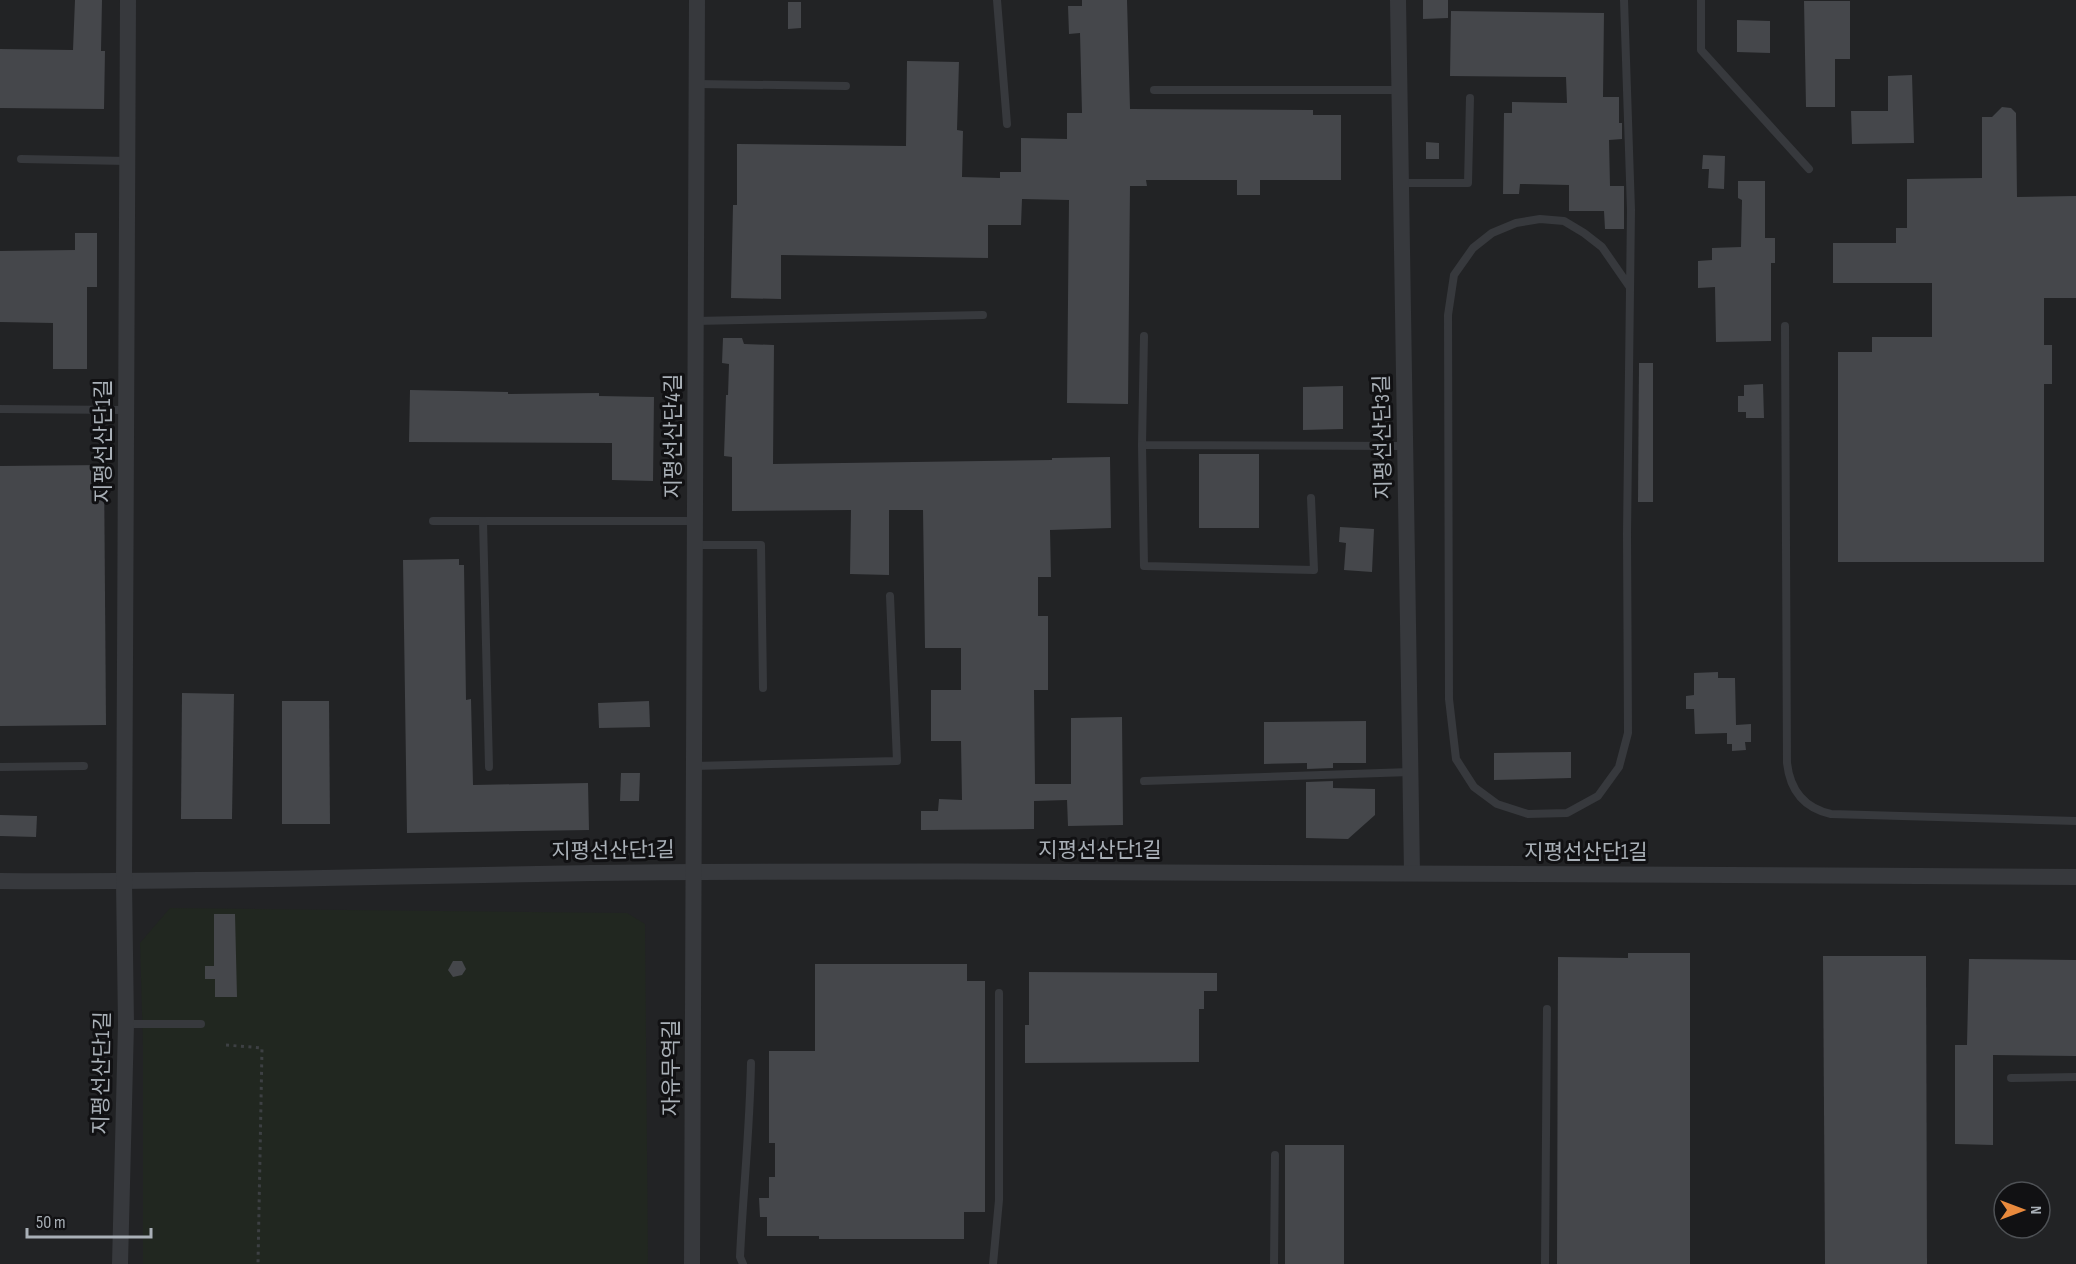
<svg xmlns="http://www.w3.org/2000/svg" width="2076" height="1264" font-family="'Sofia Sans Condensed','Noto Sans KR',sans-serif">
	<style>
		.built { fill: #222325; fill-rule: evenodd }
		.green { fill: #212720 }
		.building { fill: #45474b }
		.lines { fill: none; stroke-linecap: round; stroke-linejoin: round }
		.path { stroke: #3d4043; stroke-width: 3; stroke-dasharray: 3 4.5; stroke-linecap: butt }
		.lane { stroke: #37393d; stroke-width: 8 }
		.street { stroke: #37393d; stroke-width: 16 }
		.labels { text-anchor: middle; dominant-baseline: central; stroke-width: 6; stroke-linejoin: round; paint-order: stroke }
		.street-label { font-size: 21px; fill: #a9b0b7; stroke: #111113 }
	</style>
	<rect width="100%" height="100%" fill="#161618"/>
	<path class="built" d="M0,0H2076V1264H0ZM2004,1192H2040V1228H2004Z"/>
	<path class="green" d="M170,908L627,913L645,924L648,1264H143V1045L140,943Z"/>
	<g class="building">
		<path d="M75,0H102L101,51H105L104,109L0,108V49L73,50Z"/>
		<path d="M1082,0H1127L1130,109L1313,110V115H1341V180H1260V195H1237V180H1146L1147,186H1130L1128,404L1067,403L1069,200L1022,199L1021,225H988V258L781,255V299L731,298L733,205H737V144L906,146L907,61L959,62L957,130L963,131L962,177L1000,178V172H1021V138L1067,139V113H1082L1080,33L1069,34L1068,6H1082Z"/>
		<path d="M1423,0H1448V18L1423,19Z"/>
		<path d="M1804,1H1850V59H1835V107H1806Z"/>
		<path d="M788,2H801V28L788,29Z"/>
		<path d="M1451,11L1604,13L1603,97H1619V123H1622V139L1609,140L1610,186H1624V229H1605L1604,211H1569V185L1520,184L1519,194H1503L1504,113H1512V102L1567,103L1566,77L1450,76Z"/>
		<path d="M1737,20L1770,21V53L1737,52Z"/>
		<path d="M1912,75L1914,143L1852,144L1851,111H1888V76Z"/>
		<path d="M2002,107L2011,108L2016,113L2017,197L2076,196V298H2044V345H2052V384H2044V562H1838V352H1872V337H1932V283H1833V243H1896V228H1907V179L1982,178V117H1992Z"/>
		<path d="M1426,142L1439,143V159H1426Z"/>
		<path d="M1703,155L1725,156L1724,189L1708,188L1709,169H1702Z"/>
		<path d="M1738,181H1765V238H1775V263H1771V341L1716,342L1715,287L1698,288V261L1712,260V248L1741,247L1742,200L1738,198Z"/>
		<path d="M75,233H97V287H87V369H53V323L0,322V251L75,250Z"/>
		<path d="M723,338H742L744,344L774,345L773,464L1052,460V458L1110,457L1111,528L1050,530L1051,577H1038V616H1048V690H1034L1035,784H1071V718L1122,717L1123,825L1068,826L1067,800L1034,801V829L921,830V811H938L939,799L962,800L961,741H931V690H961V648H925L923,510H889V575L850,574L851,510L732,511V457L724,456L726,395H728L729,364L722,363Z"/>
		<path d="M1639,363H1653V502H1638Z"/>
		<path d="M1763,384L1764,418H1746V412H1738V396H1744V385Z"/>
		<path d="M1343,386V429L1303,430V387Z"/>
		<path d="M410,390L508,392V394L599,393V396L654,397L653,481L612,480V443L409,442Z"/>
		<rect x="1199" y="454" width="60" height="74"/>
		<path d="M104,465L106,725L0,726V466Z"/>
		<path d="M1340,527L1374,529L1372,572L1344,570L1346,543L1339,542Z"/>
		<path d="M459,559V565H464L466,700L471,699L473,785L588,783L589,830L407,833L403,560Z"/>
		<path d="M1718,672V678H1735L1736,725L1751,724V742H1745L1746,750L1732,751V744H1727V733L1695,734L1694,709H1686V696L1694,695V673Z"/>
		<path d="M182,693L234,694L232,819H181Z"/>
		<path d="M282,701H329L330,824H282Z"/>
		<path d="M649,701L650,727L599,728L598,703Z"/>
		<path d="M1366,721V763H1333V768L1307,769V763L1264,764V722Z"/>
		<path d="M1571,752V778L1494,780V753Z"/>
		<path d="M621,773H640L639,801H620Z"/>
		<path d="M1333,781V788L1375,789V815L1348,839L1306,838V782Z"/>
		<path d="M0,815L37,816L36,837L0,836Z"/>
		<path d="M214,914H235L237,997H215V979H205V966H214Z"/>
		<path d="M1628,953H1690V1264H1557L1558,957L1628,958Z"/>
		<path d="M1823,956H1926L1927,1264H1825Z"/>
		<path d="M1969,959L2076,960V1056L1993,1055V1145L1955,1144V1045H1967Z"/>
		<path d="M453,961H462L466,969L462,975L453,977L448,970Z"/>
		<path d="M815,964H967V981H985V1212H964V1239H819V1236H767V1217H760L759,1198H769V1177H775V1143H769V1051H815Z"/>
		<path d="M1029,972L1217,973V991H1204V1009H1199V1062L1025,1063V1025H1029Z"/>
		<rect x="1285" y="1145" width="59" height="119"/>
	</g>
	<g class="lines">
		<path class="path" d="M226,1045L262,1048L258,1264"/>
		<g class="lane">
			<path d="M997,0L1007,124"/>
			<path d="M1624,0L1631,210L1627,534L1628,733L1619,767L1598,796L1567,813L1528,814L1497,804L1474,787L1456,759L1449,699L1448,315L1454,275L1473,248L1492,233L1516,223L1540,219L1564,221L1584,233L1602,247L1629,286"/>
			<path d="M1701,0V50L1809,169"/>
			<path d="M697,84L846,86"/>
			<path d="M1154,90H1400"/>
			<path d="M21,159L127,161"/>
			<path d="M1401,183H1468L1470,98"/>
			<path d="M696,321L983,315"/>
			<path d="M1785,326L1787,763C1790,790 1804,808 1831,814L2076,821"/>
			<path d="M1144,336L1142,445L1405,446"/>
			<path d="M0,409L126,410"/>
			<path d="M1142,445L1144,566L1314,570L1311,498"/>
			<path d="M433,521H695"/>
			<path d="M483,521L489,767"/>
			<path d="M695,545H761L763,688"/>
			<path d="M694,766L897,761L890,596"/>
			<path d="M0,767L84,766"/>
			<path d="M1144,781L1410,772"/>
			<path d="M126,1024H201"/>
			<path d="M2011,1078L2076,1077"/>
			<path d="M743,1264L740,1257C743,1192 750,1128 751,1063"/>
			<path d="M993,1264L999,1200V993"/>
			<path d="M1274,1264L1275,1155"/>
			<path d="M1545,1264L1547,1009"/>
		</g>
		<g class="street">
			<path d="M1398,0L1412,873"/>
			<path d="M0,881C233,883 466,873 699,872C1158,870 1617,874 2076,877"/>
			<path d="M120,1264L126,1024L124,882L128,0"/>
			<path d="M692,1264L697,0"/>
		</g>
	</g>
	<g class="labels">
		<g class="street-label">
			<text transform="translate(673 436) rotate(-90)">지평선산단4길</text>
			<text transform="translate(1383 437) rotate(-91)">지평선산단3길</text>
			<text transform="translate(103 441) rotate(-90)">지평선산단1길</text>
			<text x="1100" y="850">지평선산단1길</text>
			<text transform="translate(613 851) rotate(-1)">지평선산단1길</text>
			<text x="1586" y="852">지평선산단1길</text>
			<text transform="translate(671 1068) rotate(-90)">자유무역길</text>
			<text transform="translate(102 1073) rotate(-89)">지평선산단1길</text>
		</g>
	</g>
	<g transform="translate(2022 1210) rotate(90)"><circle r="28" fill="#111113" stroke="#4e5155" stroke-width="1.5"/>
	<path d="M0-4.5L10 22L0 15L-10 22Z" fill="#e98a3d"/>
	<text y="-9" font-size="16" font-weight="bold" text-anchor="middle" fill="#a9b0b7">N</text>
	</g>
	<path d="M27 1228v9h124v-9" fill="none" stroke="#a9b0b7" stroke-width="3"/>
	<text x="36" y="1228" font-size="18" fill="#a9b0b7" stroke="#111113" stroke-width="4.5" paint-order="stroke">50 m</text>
</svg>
